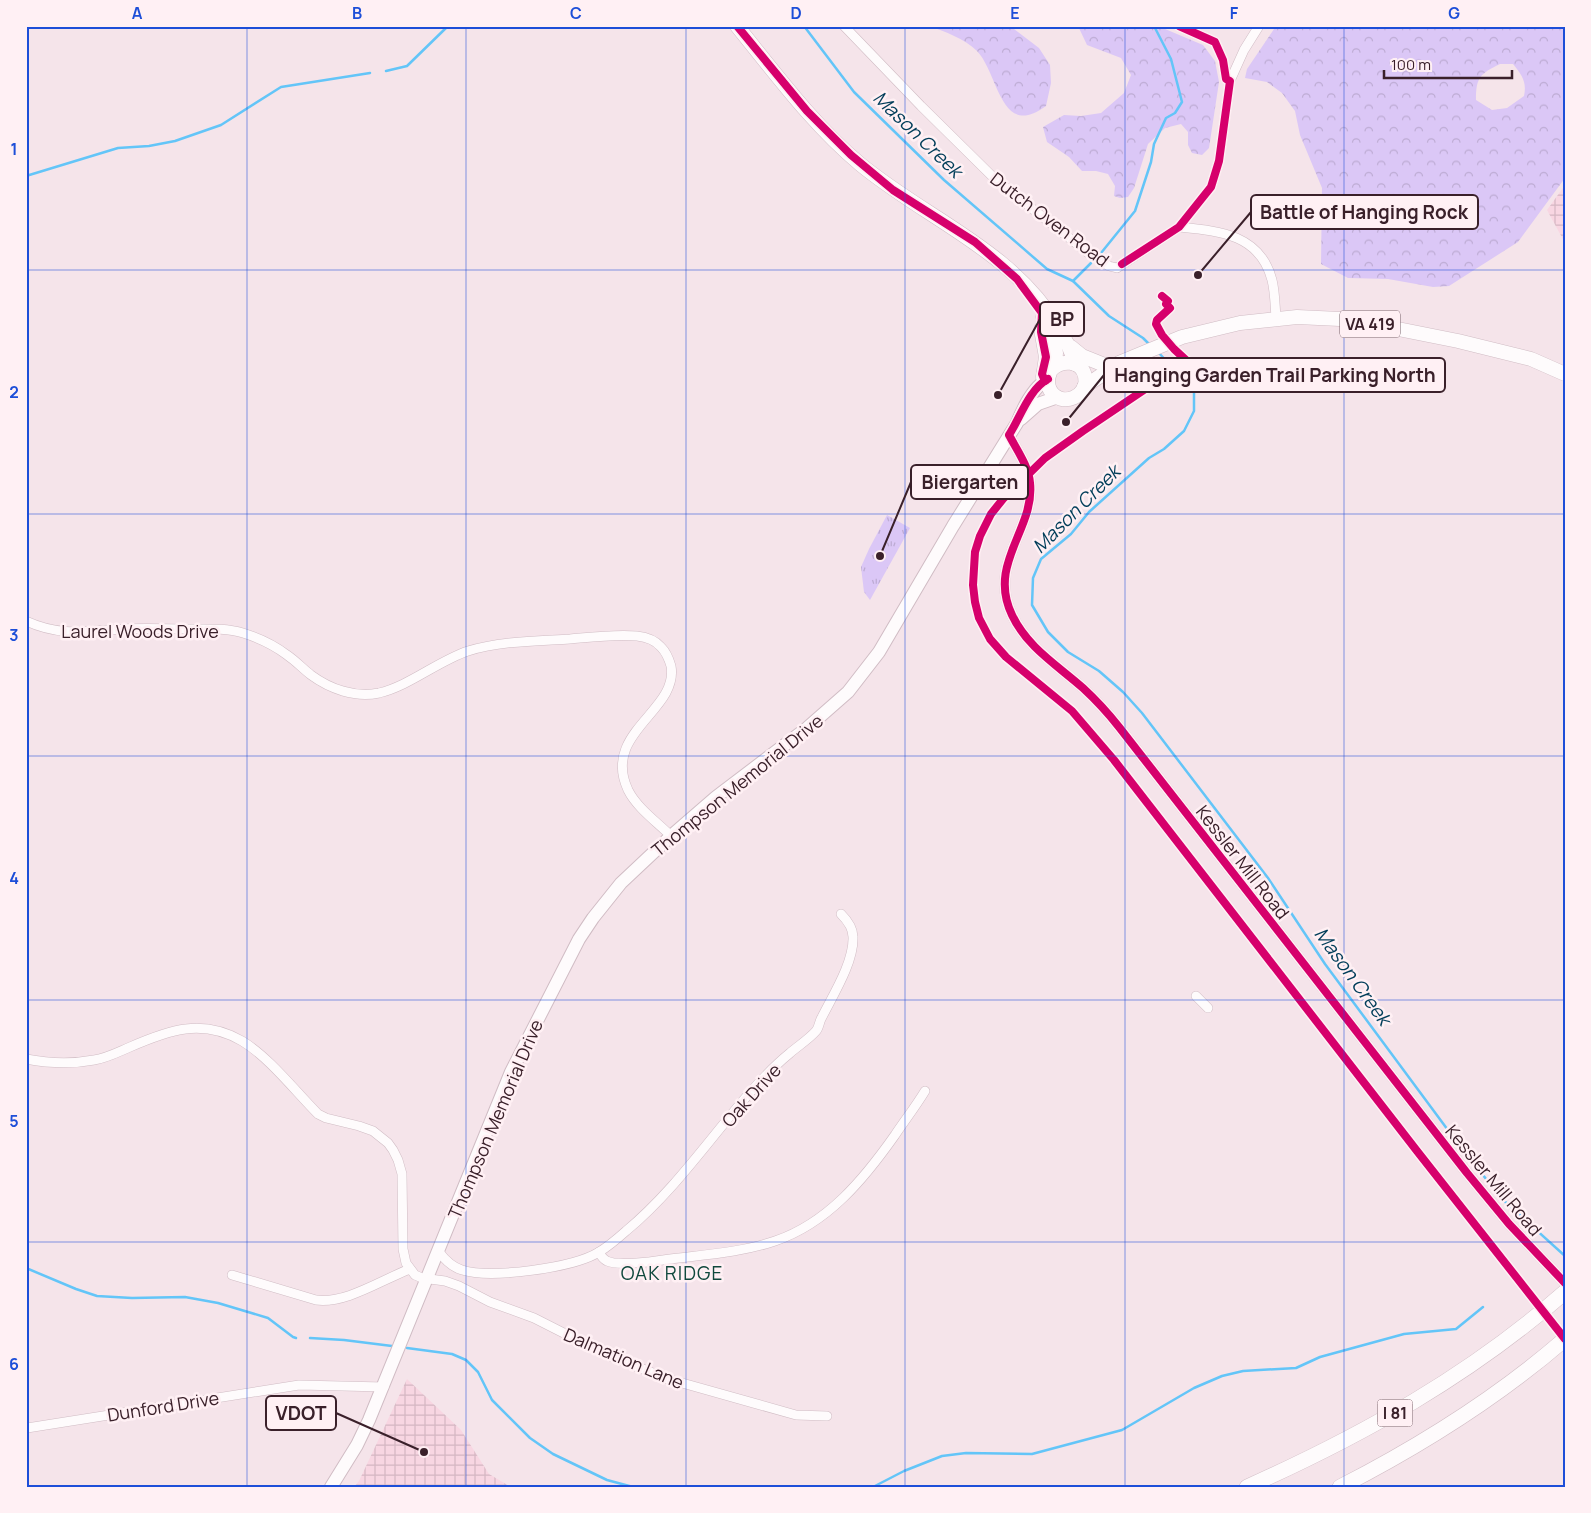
<svg xmlns="http://www.w3.org/2000/svg" width="1591" height="1513" font-family="Manrope,sans-serif">
	<style>
		.industrial { fill: url(#industrial-grid) }
		.forest { fill: url(#forest-crowns); fill-rule: evenodd }
		.park { fill: url(#park-tufts) }
		.lines { fill: none; stroke-linecap: round; stroke-linejoin: round }
		.stream { stroke: #63c5f8; stroke-width: 2.5 }
		.minor-casing { stroke: #d0bcc4; stroke-width: 10 }
		.tertiary-casing { stroke: #d0bcc4; stroke-width: 11 }
		.secondary-casing { stroke: #d0bcc4; stroke-width: 14 }
		.primary-casing { stroke: #d0bcc4; stroke-width: 15 }
		.motorway-casing { stroke: #d0bcc4; stroke-width: 16 }
		.minor { stroke: #fefbfc; stroke-width: 9 }
		.tertiary { stroke: #fefbfc; stroke-width: 10 }
		.secondary { stroke: #fefbfc; stroke-width: 12 }
		.primary { stroke: #fefbfc; stroke-width: 14 }
		.motorway { stroke: #fefbfc; stroke-width: 15 }
		.cycleway-casing { stroke: #fff0f4; stroke-width: 11 }
		.cycleway { stroke: #d6006c; stroke-width: 8 }
		.grid { fill: none; stroke: #1d4ed8; stroke-width: 1; stroke-opacity: 0.55 }
		.labels { text-anchor: middle; dominant-baseline: central; stroke-width: 5; stroke-linejoin: round; paint-order: stroke }
		.shield { fill: #fff0f4; stroke: #755e67; stroke-width: 1 }
		.shield-label { font-size: 16px; font-weight: bold; fill: #3a202a }
		.street-label { font-size: 18px; fill: #3a202a; stroke: #fff0f4 }
		.water-label { font-size: 19px; font-style: italic; fill: #013d59; stroke: #fff0f4 }
		.neighbourhood-label { font-size: 19px; letter-spacing: 1px; fill: #10483d; stroke: #fff0f4 }
		.leader { fill: none; stroke: #3a202a; stroke-width: 2 }
		.callout-dot { fill: #3a202a; stroke: #fff0f4; stroke-width: 2 }
		.callout { fill: #fff0f4; stroke: #3a202a; stroke-width: 2 }
		.callout-label { font-size: 19px; text-anchor: middle; font-weight: bold; fill: #3a202a }
		.neatline { fill: none; stroke: #1d4ed8; stroke-width: 2 }
		.grid-label { font-size: 16px; text-anchor: middle; font-weight: bold; fill: #1d4ed8 }
	</style>
	<defs>
		<pattern id="industrial-grid" width="8" height="8" patternUnits="userSpaceOnUse" patternTransform="scale(1.25)"><rect width="8" height="8" fill="#f8d6e2"/><path d="M0 4h8M4 0v8" fill="none" stroke="#d5b7c2"/></pattern>
		<pattern id="forest-crowns" width="20" height="18" patternUnits="userSpaceOnUse" patternTransform="scale(1.25)"><rect width="20" height="18" fill="#dbc7f6"/><path d="M2 6a3 3 0 1 1 6 0M12 15a3 3 0 1 1 6 0" fill="none" stroke="#bdabd3"/></pattern>
		<pattern id="park-tufts" width="24" height="20" patternUnits="userSpaceOnUse" patternTransform="scale(1.25)"><rect width="24" height="20" fill="#dbc7f6"/><path d="M3 7l-1-3M5 7V3M7 7l1-3M15 17l-1-3M17 17v-4M19 17l1-3" fill="none" stroke="#bdabd3"/></pattern>
	</defs>
	<rect width="100%" height="100%" fill="#f5e4ea"/>
	<g class="industrial">
		<path d="M1565,185V243L1547,210Z"/>
		<path d="M407,1379L461,1430L489,1474L511,1487H354L359,1481Z"/>
	</g>
	<g class="forest">
		<path d="M929,26H1010L1039,48L1050,65L1051,83L1046,106C1000,140 999,74 977,51C964,38 945,32 929,26Z"/>
		<path d="M1078,26H1158L1203,45L1215,61L1219,82L1209,148L1202,155L1192,153L1188,145V132L1181,124L1165,128L1148,144L1134,188L1128,197L1120,198L1114,196L1115,186L1108,174L1096,171H1082L1069,157L1047,142L1043,127L1064,115L1081,116L1101,113L1124,93L1131,75L1121,58L1087,45Z"/>
		<path d="M1276,26H1565V178L1518,242L1449,286L1433,287L1388,279L1348,278L1321,264L1322,188L1300,135L1295,111L1282,93L1267,82L1245,78L1247,69ZM1500,64H1513C1522,75 1527,82 1524,96L1507,108L1492,110L1476,100C1476,77 1480,74 1500,64Z"/>
	</g>
	<path class="park" d="M887,515L910,528L870,600L864,592L861,567L869,549Z"/>
	<g class="lines">
		<g class="stream">
			<path d="M804,26L854,92L944,180L1047,269L1073,281L1109,316L1143,338L1149,344"/>
			<path d="M386,71L407,66L448,26"/>
			<path d="M26,176L118,148L149,146L175,141L221,125L281,87L370,73"/>
			<path d="M1101,253L1135,211L1151,162L1154,144L1166,118L1175,113L1182,102L1171,59L1154,26"/>
			<path d="M1073,281L1091,263"/>
			<path d="M1157,351L1194,390V411L1184,431L1164,449L1149,458L1089,512L1071,534L1041,559L1033,578L1032,605L1048,632L1068,652L1099,671L1123,692L1142,713L1268,878L1325,964L1459,1145L1502,1199L1565,1256"/>
			<path d="M26,1268L76,1289L97,1296L132,1298L185,1297L218,1303L268,1318L293,1337L296,1338"/>
			<path d="M310,1338L344,1340L392,1346"/>
			<path d="M407,1348L452,1354L466,1360L478,1372L492,1400L530,1438L553,1454L607,1480L633,1487"/>
			<path d="M873,1487L904,1471L942,1456L966,1453L1032,1454L1122,1430L1194,1388L1222,1376L1243,1371L1296,1368L1320,1357L1404,1334L1456,1329L1483,1307"/>
		</g>
		<defs>
			<g id="minor">
				<path d="M844,26L921,106L995,179L1092,256L1109,266L1117,268L1179,227L1211,187L1219,161L1230,81L1244,50L1259,26"/>
				<path d="M1179,26L1215,42L1223,60L1226,79L1230,81"/>
				<path d="M1179,227C1219,231 1260,234 1272,280C1275,292 1275,305 1276,318"/>
				<path d="M26,621C61,637 86,631 123,629C145,628 168,629 190,629C208,629 226,628 243,633C259,638 274,645 287,655C296,661 303,669 311,675C330,689 355,698 379,693C409,686 438,661 468,651C500,641 537,641 570,639C592,637 615,634 637,636C646,637 655,640 661,647C666,652 669,659 671,666C679,711 601,732 628,790C637,808 657,822 671,836"/>
				<path d="M1196,996L1208,1008"/>
				<path d="M26,1059C47,1063 73,1064 94,1060C107,1058 118,1052 130,1047C169,1030 202,1018 242,1041C269,1057 296,1092 318,1114L326,1118L359,1126L373,1131L388,1143L393,1150L398,1160L402,1174L403,1249L406,1263L415,1275L422,1278L445,1281L459,1286L490,1302L534,1318L607,1355L668,1379L796,1415L827,1416"/>
				<path d="M439,1252C445,1260 452,1267 462,1270C491,1279 573,1268 599,1252C609,1246 617,1239 626,1231C673,1192 707,1142 747,1096C760,1081 774,1066 790,1053C798,1046 809,1039 816,1031C819,1028 819,1022 822,1017C833,995 854,962 853,937C853,928 848,921 841,914"/>
				<path d="M599,1252C601,1256 603,1259 607,1261C616,1266 651,1262 663,1260C700,1255 740,1253 775,1241C828,1223 864,1179 895,1135C905,1120 916,1106 925,1091"/>
				<path d="M232,1275L316,1300C346,1304 381,1280 410,1269"/>
				<path d="M27,1428L299,1385L384,1387"/>
			</g>
			<path id="tertiary" d="M1009,435C1017,450 1029,467 1030,483C1035,529 987,563 1012,615C1027,647 1057,665 1083,688C1096,700 1108,713 1119,727L1467,1173L1509,1224L1565,1283"/>
			<g id="secondary">
				<path d="M1021,419L1038,404L1058,397"/>
				<path d="M331,1487L357,1445L369,1420L511,1072L579,939L593,918L621,883L671,836L716,797L807,728L848,692L879,652L953,526L1017,423C1023,408 1033,387 1048,379"/>
			</g>
			<g id="primary">
				<path d="M737,26C775,73 814,126 860,164C925,218 1013,251 1057,326C1065,340 1071,348 1075,364"/>
				<path d="M1043,317C1048,328 1055,341 1056,353C1056,366 1043,377 1050,390C1061,409 1090,396 1085,376C1081,359 1061,360 1051,370"/>
				<path d="M1041,329L1046,357L1043,377"/>
				<path d="M1071,347L1082,356L1107,366"/>
				<path d="M1084,387L1119,363L1182,337L1240,323L1297,317L1340,319L1363,322L1458,341L1531,359L1565,374"/>
			</g>
			<g id="motorway">
				<path d="M1247,1487C1363,1435 1469,1376 1565,1292"/>
				<path d="M1340,1487C1420,1446 1497,1398 1565,1339"/>
			</g>
		</defs>
		<use href="#minor" class="minor-casing"/>
		<use href="#tertiary" class="tertiary-casing"/>
		<use href="#secondary" class="secondary-casing"/>
		<use href="#primary" class="primary-casing"/>
		<use href="#motorway" class="motorway-casing"/>
		<use href="#minor" class="minor"/>
		<use href="#tertiary" class="tertiary"/>
		<use href="#secondary" class="secondary"/>
		<use href="#primary" class="primary"/>
		<use href="#motorway" class="motorway"/>
		<defs>
			<g id="cycleway">
				<path d="M737,26L807,111L851,155L893,190L975,242L1017,279L1042,313L1041,332L1046,357L1042,374L1045,381"/>
				<path d="M1122,264L1179,227L1211,187L1219,161L1230,81L1226,79L1223,60L1215,42L1179,26"/>
				<path d="M1162,296L1168,301L1166,304L1170,308L1157,320L1156,324L1162,335L1174,349L1187,361L1083,431L1045,458L1003,499L991,514L980,536L975,552L973,585L975,602L979,618L990,639L1006,657L1072,711L1114,760L1417,1151L1565,1339"/>
				<path d="M1048,379C1029,389 1020,418 1009,435C1017,450 1029,467 1030,483C1035,529 987,563 1012,615C1027,647 1057,665 1083,688C1096,700 1108,713 1119,727L1467,1173L1509,1224L1565,1283"/>
			</g>
		</defs>
		<use href="#cycleway" class="cycleway-casing"/>
		<use href="#cycleway" class="cycleway"/>
	</g>
	<path class="grid" d="M247,26V1487M466,26V1487M686,26V1487M905,26V1487M1125,26V1487M1344,26V1487M26,270H1565M26,514H1565M26,756H1565M26,1000H1565M26,1242H1565"/>
	<g class="labels">
		<g class="shield">
			<rect x="1340" y="310.5" width="60" height="27" rx="4"/>
			<rect x="1377.5" y="1399.5" width="35" height="27" rx="4"/>
		</g>
		<g class="shield-label">
			<text x="1370" y="324">VA 419</text>
			<text x="1395" y="1413">I 81</text>
		</g>
		<g class="street-label">
			<text transform="translate(1050 219) rotate(37)">Dutch Oven Road</text>
			<text x="140" y="631">Laurel Woods Drive</text>
			<text transform="translate(737 785) rotate(-39)">Thompson Memorial Drive</text>
			<text transform="translate(1243 862) rotate(52)">Kessler Mill Road</text>
			<text transform="translate(751 1095) rotate(-48)">Oak Drive</text>
			<text transform="translate(495 1119) rotate(-67)">Thompson Memorial Drive</text>
			<text transform="translate(1494 1180) rotate(50)">Kessler Mill Road</text>
			<text transform="translate(624 1358) rotate(23)">Dalmation Lane</text>
			<text transform="translate(163 1406) rotate(-9)">Dunford Drive</text>
		</g>
		<g class="water-label">
			<text transform="translate(918 134) rotate(44)">Mason Creek</text>
			<text transform="translate(1076 509) rotate(-45)">Mason Creek</text>
			<text transform="translate(1353 976) rotate(54)">Mason Creek</text>
		</g>
		<g class="neighbourhood-label">
			<text x="672" y="1273">OAK RIDGE</text>
		</g>
	</g>
	<path class="leader" d="M1198 275L1251 212M998 395L1040 319M1066 422L1104 375M880 556L911 482M424 1452L336 1413"/>
	<g class="callout-dot">
		<circle cx="1198" cy="275" r="5"/>
		<circle cx="998" cy="395" r="5"/>
		<circle cx="1066" cy="422" r="5"/>
		<circle cx="880" cy="556" r="5"/>
		<circle cx="424" cy="1452" r="5"/>
	</g>
	<g class="callout">
		<rect x="1251" y="195" width="227" height="34" rx="5"/>
		<rect x="1040" y="302" width="44" height="34" rx="5"/>
		<rect x="1104" y="358" width="341" height="34" rx="5"/>
		<rect x="911" y="465" width="117" height="34" rx="5"/>
		<rect x="266" y="1396" width="70" height="34" rx="5"/>
	</g>
	<g class="callout-label">
		<text x="1364" y="219">Battle of Hanging Rock</text>
		<text x="1062" y="326">BP</text>
		<text x="1275" y="382">Hanging Garden Trail Parking North</text>
		<text x="970" y="489">Biergarten</text>
		<text x="301" y="1420">VDOT</text>
	</g>
	<rect width="1591" height="1513" fill="none" stroke="#fff0f4" stroke-width="55"/>
	<path d="M1384 70v8h128v-8" fill="none" stroke="#3a202a" stroke-width="2.5"/>
	<text x="1391" y="70" font-size="15" fill="#3a202a" stroke="#fff0f4" stroke-width="4" paint-order="stroke">100 m</text>
	<rect x="28" y="28" width="1536" height="1458" class="neatline"/>
	<g class="grid-label">
		<text x="137" y="19">A</text>
		<text x="357" y="19">B</text>
		<text x="576" y="19">C</text>
		<text x="796" y="19">D</text>
		<text x="1015" y="19">E</text>
		<text x="1234" y="19">F</text>
		<text x="1454" y="19">G</text>
		<text x="14" y="155">1</text>
		<text x="14" y="398">2</text>
		<text x="14" y="641">3</text>
		<text x="14" y="884">4</text>
		<text x="14" y="1127">5</text>
		<text x="14" y="1370">6</text>
	</g>
</svg>
